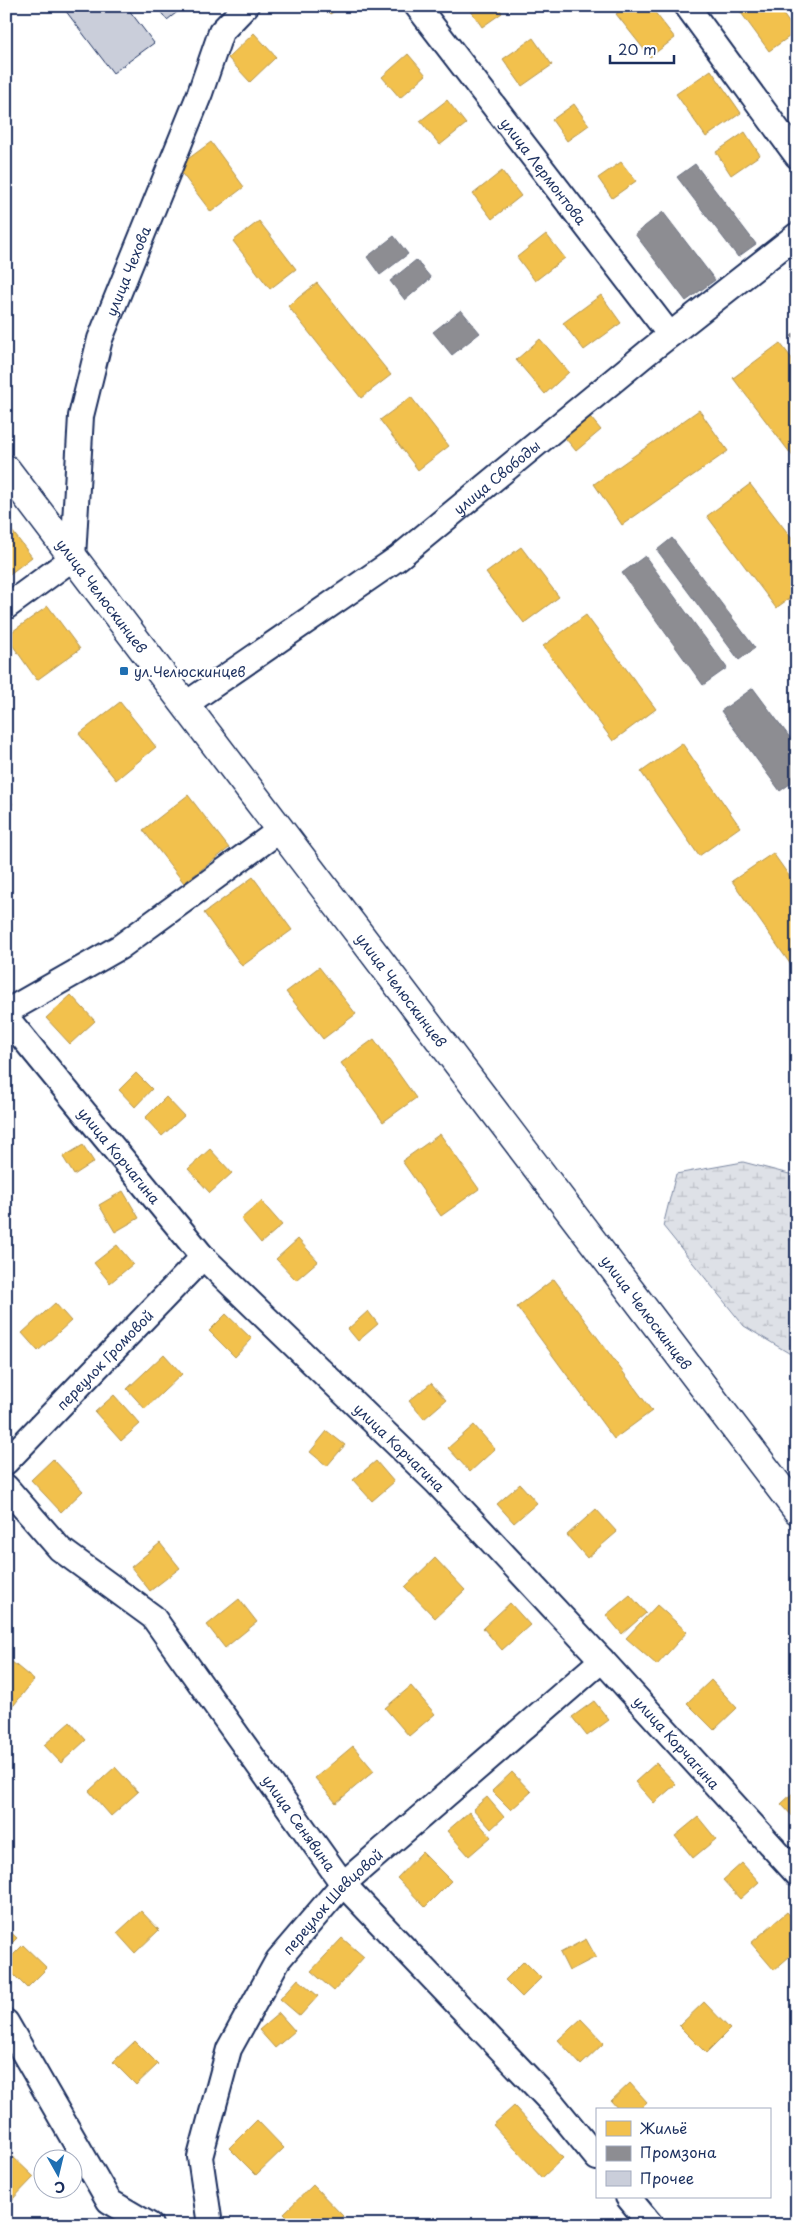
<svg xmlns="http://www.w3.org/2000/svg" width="803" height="2231" font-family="'Playpen Sans',sans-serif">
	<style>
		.wetland { fill: url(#wetland-marsh); stroke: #7c88a2 }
		.homes { fill: #f2c14e; stroke: #b29553 }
		.industry { fill: #8d8d92; stroke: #6b7182 }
		.building { fill: #caceda; stroke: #1b2f5e }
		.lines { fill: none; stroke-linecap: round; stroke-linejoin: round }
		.street-casing { stroke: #1b2f5e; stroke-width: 28 }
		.primary-casing { stroke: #1b2f5e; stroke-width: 31 }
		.street { stroke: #fff; stroke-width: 24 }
		.primary { stroke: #fff; stroke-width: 28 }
		.poi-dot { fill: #1f6fb2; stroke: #fff; stroke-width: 2 }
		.labels { text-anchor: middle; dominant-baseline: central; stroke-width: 5; stroke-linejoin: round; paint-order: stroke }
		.street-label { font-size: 14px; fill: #1b2f5e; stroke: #fff }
		.poi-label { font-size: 14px; fill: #1b2f5e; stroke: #fff; text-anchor: start }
	</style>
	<defs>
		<pattern id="wetland-marsh" width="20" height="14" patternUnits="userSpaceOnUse" patternTransform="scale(1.25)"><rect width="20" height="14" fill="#dee1e7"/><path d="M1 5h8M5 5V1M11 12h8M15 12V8" fill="none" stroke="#bec1c9"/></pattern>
	</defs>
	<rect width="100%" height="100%" fill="#fff"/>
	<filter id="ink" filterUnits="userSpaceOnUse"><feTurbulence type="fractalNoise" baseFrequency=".02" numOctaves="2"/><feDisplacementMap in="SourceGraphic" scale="10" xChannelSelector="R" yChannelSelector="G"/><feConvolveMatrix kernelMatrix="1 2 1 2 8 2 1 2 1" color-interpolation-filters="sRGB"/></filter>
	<g filter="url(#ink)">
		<path class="wetland" d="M743,1162L797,1176V1358L744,1326L663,1226L676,1174Z"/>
		<g class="homes">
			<path d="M325,6H342L330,14Z"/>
			<path d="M479,6H498L502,13L482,27L471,11Z"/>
			<path d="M626,6H650L675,38L650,57L616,14Z"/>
			<path d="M736,6H777L796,32L769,51Z"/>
			<path d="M254,33L276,57L250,82L228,58Z"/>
			<path d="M533,38L552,65L522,86L503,59Z"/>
			<path d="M408,54L426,75L400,98L382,77Z"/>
			<path d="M711,70L741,113L706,137L676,94Z"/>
			<path d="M447,100L466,124L440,145L420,121Z"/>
			<path d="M574,104L589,125L567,141L552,120Z"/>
			<path d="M745,132L760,155L731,175L716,152Z"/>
			<path d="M211,142L244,187L211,212L177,167Z"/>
			<path d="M621,162L636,181L612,198L598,178Z"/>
			<path d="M502,171L521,196L492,219L473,194Z"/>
			<path d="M259,221L296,269L270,289L233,241Z"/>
			<path d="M546,234L565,258L535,281L517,257Z"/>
			<path d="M317,283L391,375L361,398L288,306Z"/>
			<path d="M601,295L621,323L584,350L563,323Z"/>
			<path d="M540,339L569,372L545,394L516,360Z"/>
			<path d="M780,343L797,365V462L733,378Z"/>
			<path d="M411,397L449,446L418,470L380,420Z"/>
			<path d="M699,410L728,451L622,525L594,484Z"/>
			<path d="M586,412L601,430L576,451L561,433Z"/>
			<path d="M750,484L797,545V593L776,608L707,516Z"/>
			<path d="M6,523L32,557L6,577Z"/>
			<path d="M521,547L559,597L524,623L486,573Z"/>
			<path d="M48,606L80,649L37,680L6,636Z"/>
			<path d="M586,615L656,709L613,741L543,646Z"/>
			<path d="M120,702L156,747L116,780L79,734Z"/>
			<path d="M682,743L740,827L699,856L641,772Z"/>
			<path d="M6,795L13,804L6,809Z"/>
			<path d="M188,795L229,848L184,883L143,830Z"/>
			<path d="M773,853L797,887V961L791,965L732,881Z"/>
			<path d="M253,877L292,930L242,966L204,913Z"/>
			<path d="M319,967L356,1014L323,1039L286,992Z"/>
			<path d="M71,995L95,1021L70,1044L46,1018Z"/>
			<path d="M374,1039L416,1098L383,1122L341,1063Z"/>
			<path d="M136,1073L152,1089L135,1107L119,1090Z"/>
			<path d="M166,1097L184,1116L162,1136L145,1118Z"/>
			<path d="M440,1134L479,1189L441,1216L402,1161Z"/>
			<path d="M83,1145L94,1162L74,1175L63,1157Z"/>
			<path d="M210,1149L232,1173L210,1193L188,1169Z"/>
			<path d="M123,1191L139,1218L115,1232L99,1205Z"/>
			<path d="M261,1201L282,1225L261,1243L241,1219Z"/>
			<path d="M298,1239L318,1261L296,1280L276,1259Z"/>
			<path d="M117,1245L133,1264L110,1283L94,1263Z"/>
			<path d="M554,1279L652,1411L614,1439L517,1307Z"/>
			<path d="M55,1303L71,1321L38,1351L22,1333Z"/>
			<path d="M368,1311L378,1324L358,1341L348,1329Z"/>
			<path d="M226,1314L252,1339L235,1357L209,1331Z"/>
			<path d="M164,1354L182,1374L145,1409L127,1389Z"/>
			<path d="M431,1383L446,1400L424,1419L409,1401Z"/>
			<path d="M114,1395L140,1424L121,1441L95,1412Z"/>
			<path d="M474,1425L495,1449L470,1472L448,1448Z"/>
			<path d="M327,1431L345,1445L327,1466L310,1452Z"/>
			<path d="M53,1459L83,1491L61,1512L31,1480Z"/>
			<path d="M376,1461L394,1482L372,1501L353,1480Z"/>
			<path d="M520,1484L537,1503L514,1523L497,1504Z"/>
			<path d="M596,1509L617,1532L587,1558L567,1535Z"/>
			<path d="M160,1543L180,1568L150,1591L131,1567Z"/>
			<path d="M435,1558L465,1590L435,1618L405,1587Z"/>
			<path d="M630,1595L646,1613L622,1634L606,1615Z"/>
			<path d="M239,1599L257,1622L225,1648L207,1625Z"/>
			<path d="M510,1603L530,1625L502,1650L483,1628Z"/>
			<path d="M657,1605L687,1632L657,1665L626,1638Z"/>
			<path d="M6,1657L34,1680L14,1705L6,1699Z"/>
			<path d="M711,1680L737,1708L714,1730L687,1703Z"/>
			<path d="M411,1686L435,1714L409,1736L385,1708Z"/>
			<path d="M594,1701L609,1720L587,1736L572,1717Z"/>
			<path d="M70,1722L86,1740L61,1763L44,1745Z"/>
			<path d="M353,1746L374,1771L336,1803L315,1778Z"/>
			<path d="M656,1763L676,1784L654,1803L635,1782Z"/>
			<path d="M115,1767L138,1792L111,1816L89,1791Z"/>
			<path d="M512,1772L531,1792L511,1810L492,1791Z"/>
			<path d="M797,1789V1821L781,1804Z"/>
			<path d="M487,1797L504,1817L491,1829L473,1809Z"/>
			<path d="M469,1812L491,1837L469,1856L447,1831Z"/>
			<path d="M698,1817L716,1839L693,1858L675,1836Z"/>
			<path d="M422,1852L451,1881L425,1907L397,1878Z"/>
			<path d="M742,1863L759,1882L740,1899L723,1880Z"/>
			<path d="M141,1911L159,1930L135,1953L117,1933Z"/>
			<path d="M787,1912L797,1923V1950L774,1970L751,1943Z"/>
			<path d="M6,1928L17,1938L6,1949Z"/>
			<path d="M342,1938L364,1957L334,1991L311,1971Z"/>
			<path d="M586,1939L596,1957L569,1971L560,1953Z"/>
			<path d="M23,1945L47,1968L27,1988L6,1967V1962Z"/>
			<path d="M524,1961L541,1978L522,1997L505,1980Z"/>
			<path d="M298,1979L318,1996L300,2016L280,1999Z"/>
			<path d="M704,2002L730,2029L706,2053L679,2026Z"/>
			<path d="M279,2013L295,2031L275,2048L259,2030Z"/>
			<path d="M581,2019L604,2043L581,2065L558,2040Z"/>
			<path d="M135,2041L158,2064L136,2085L113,2062Z"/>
			<path d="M630,2083L647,2102L639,2110H619L611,2101Z"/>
			<path d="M514,2106L563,2158L542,2178L493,2125Z"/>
			<path d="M257,2120L284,2148L256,2175L229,2148Z"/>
			<path d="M10,2154L34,2177L6,2206V2157Z"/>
			<path d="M313,2185L343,2216L334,2225H295L284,2213Z"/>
			<path d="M797,2218V2225H790Z"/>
		</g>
		<g class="industry">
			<path d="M695,164L756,244L738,257L677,177Z"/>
			<path d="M663,212L715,280L686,301L635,234Z"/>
			<path d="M394,236L408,254L380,275L367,257Z"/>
			<path d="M416,260L431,278L405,300L390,281Z"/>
			<path d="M461,310L480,333L452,355L433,332Z"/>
			<path d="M797,331V343L791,336Z"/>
			<path d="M672,538L755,648L739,660L657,550Z"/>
			<path d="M645,556L727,668L703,685L622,573Z"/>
			<path d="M753,688L797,747V779L780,791L721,711Z"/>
		</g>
		<g class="building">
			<path d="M62,6H126L154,43L113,73Z"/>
			<path d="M156,6H185L167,20Z"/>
		</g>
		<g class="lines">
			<defs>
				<g id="street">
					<path id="s1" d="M417,6L670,335"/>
					<path d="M687,6L797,156"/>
					<path id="s2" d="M6,607L73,558L81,416L100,339L200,93L221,32L246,6"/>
					<path id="s3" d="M186,704L398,558L647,353L797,235"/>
					<path d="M6,1012L120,947L280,830"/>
					<path id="s4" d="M6,1017L203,1257L436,1482L602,1660L797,1874"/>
					<path id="s5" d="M6,1462L203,1257"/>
					<path id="s6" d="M6,1487L60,1549L153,1617L343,1884L552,2103L597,2158"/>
					<path d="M6,2022L109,2201L150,2225"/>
					<path d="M628,2197L651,2225"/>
					<path id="s7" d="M210,2225L200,2157L229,2049L278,1960L343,1884L602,1660"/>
				</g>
				<g id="primary">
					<path id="s8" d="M6,469L797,1510"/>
				</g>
			</defs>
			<use href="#street" class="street-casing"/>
			<use href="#primary" class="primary-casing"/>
			<use href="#street" class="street"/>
			<use href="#primary" class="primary"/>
		</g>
	</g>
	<rect class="poi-dot" x="119" y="666" width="10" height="10" rx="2.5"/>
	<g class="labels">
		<g class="street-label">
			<text stroke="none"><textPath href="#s1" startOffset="208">улица Лермонтова</textPath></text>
			<text stroke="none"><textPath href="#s2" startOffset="378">улица Чехова</textPath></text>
			<text stroke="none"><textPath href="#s3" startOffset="385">улица Свободы</textPath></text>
			<text stroke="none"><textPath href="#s8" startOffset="159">улица Челюскинцев</textPath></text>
			<text stroke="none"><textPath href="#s8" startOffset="654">улица Челюскинцев</textPath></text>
			<text stroke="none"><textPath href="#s4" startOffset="179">улица Корчагина</textPath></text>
			<text stroke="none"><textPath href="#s8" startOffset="1059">улица Челюскинцев</textPath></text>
			<text stroke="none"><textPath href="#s5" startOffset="142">переулок Громовой</textPath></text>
			<text stroke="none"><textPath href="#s4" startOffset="584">улица Корчагина</textPath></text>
			<text stroke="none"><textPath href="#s4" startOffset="989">улица Корчагина</textPath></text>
			<text stroke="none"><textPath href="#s6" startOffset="450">улица Сенявина</textPath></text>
			<text stroke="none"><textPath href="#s7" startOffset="362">переулок Шевцовой</textPath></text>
		</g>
		<g class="poi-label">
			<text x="134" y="671">ул.Челюскинцев</text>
		</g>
	</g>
	<rect width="803" height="2231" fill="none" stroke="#fff" stroke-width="25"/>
	<rect x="12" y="12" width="778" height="2206" fill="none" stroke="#1b2f5e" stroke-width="2" filter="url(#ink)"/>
	<rect x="596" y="2108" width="175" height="90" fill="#ffffff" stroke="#a4acbf"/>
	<rect x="606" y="2121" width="25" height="15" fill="#f2c14e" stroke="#a4acbf"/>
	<text x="640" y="2134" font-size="15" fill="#1b2f5e">Жильё</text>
	<rect x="606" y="2146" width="25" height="15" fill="#8d8d92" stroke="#a4acbf"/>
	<text x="640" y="2158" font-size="15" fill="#1b2f5e">Промзона</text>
	<rect x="606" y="2171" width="25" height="15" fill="#caceda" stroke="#a4acbf"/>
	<text x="640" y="2184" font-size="15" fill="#1b2f5e">Прочее</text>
	<g transform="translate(58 2174) rotate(172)"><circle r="24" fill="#ffffff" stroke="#a4acbf"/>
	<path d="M0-4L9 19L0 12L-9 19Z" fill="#1f6fb2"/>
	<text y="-8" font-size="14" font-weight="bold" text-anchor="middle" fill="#1b2f5e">С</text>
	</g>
	<path d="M610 55v8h64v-8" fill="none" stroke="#1b2f5e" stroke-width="2.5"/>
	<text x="618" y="55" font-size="15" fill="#1b2f5e" stroke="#ffffff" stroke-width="4" paint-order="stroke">20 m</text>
</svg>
